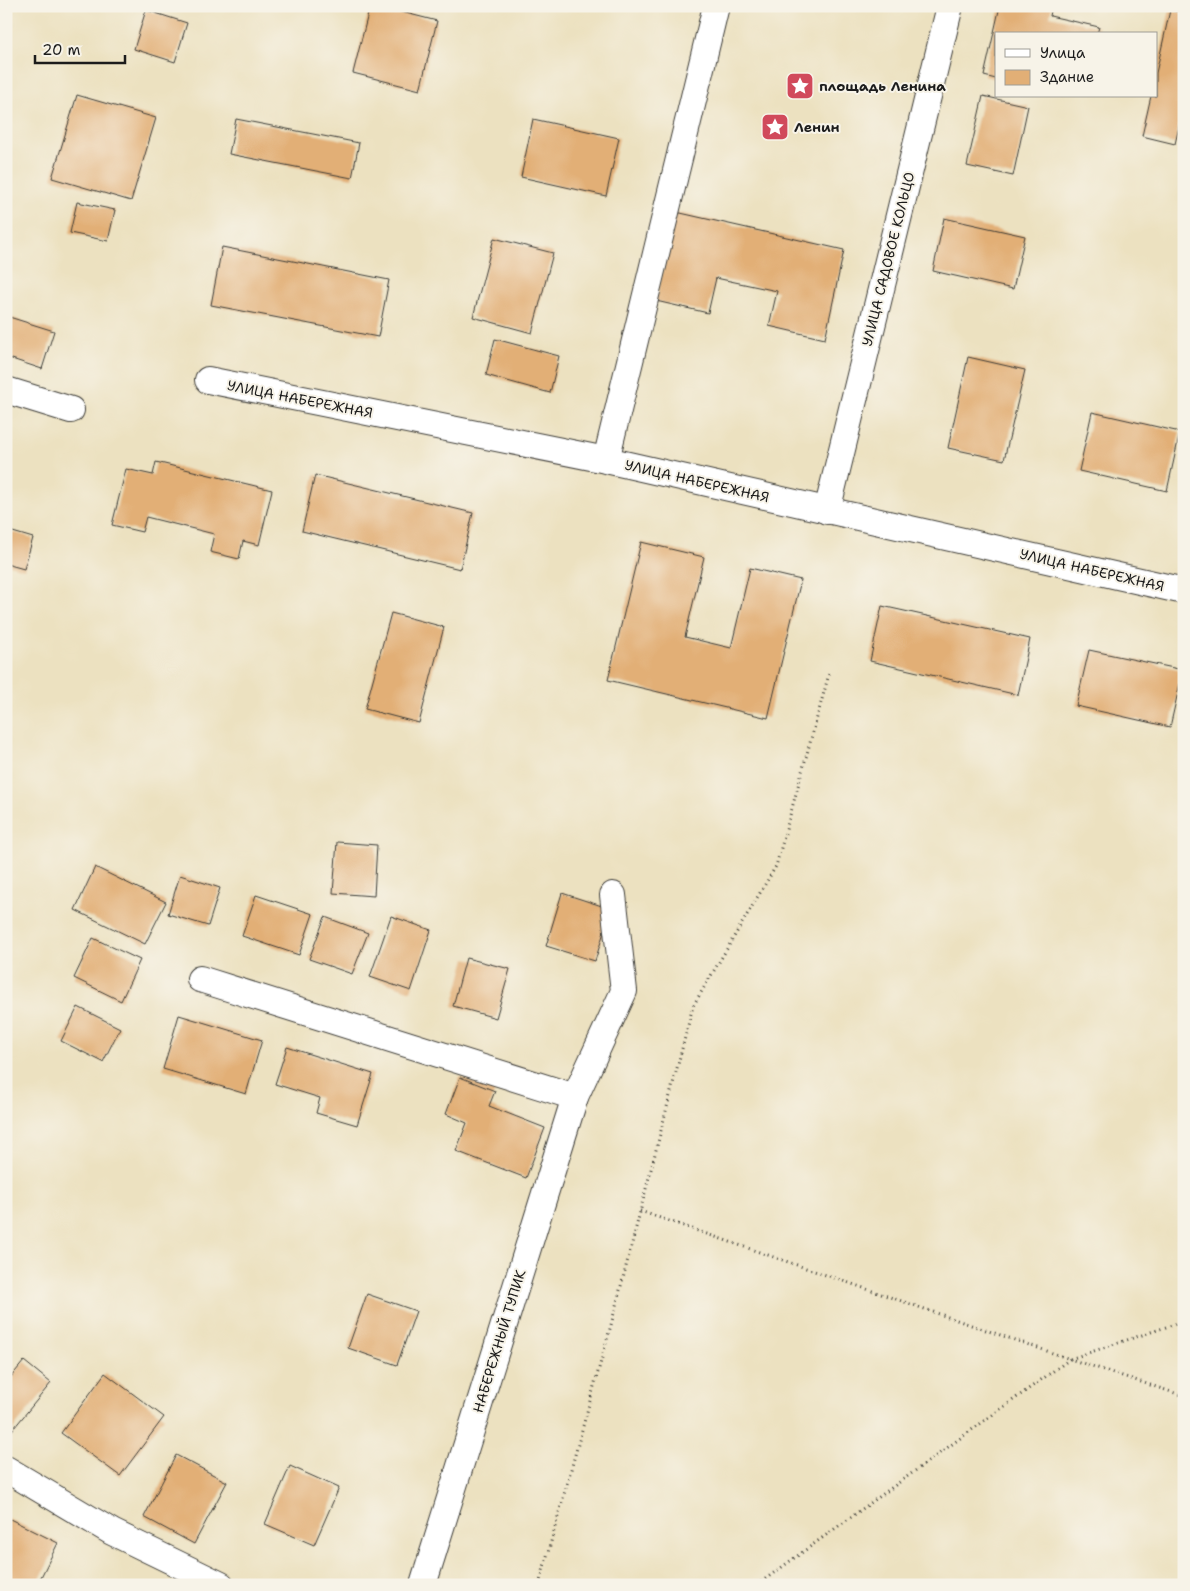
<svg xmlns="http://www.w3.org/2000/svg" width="1190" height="1591" font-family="'Shantell Sans',sans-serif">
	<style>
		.building { fill: #e2af76 }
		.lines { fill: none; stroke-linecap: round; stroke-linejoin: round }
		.minor-casing { stroke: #3b3a35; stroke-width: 28 }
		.path { stroke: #3b3a35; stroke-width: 3; stroke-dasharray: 1 4; stroke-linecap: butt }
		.minor { stroke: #fff; stroke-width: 26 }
		.labels { text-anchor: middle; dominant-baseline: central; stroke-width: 4; stroke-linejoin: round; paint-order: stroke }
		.poi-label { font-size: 14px; font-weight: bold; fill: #1c1c1c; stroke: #f7f3e8; text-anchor: start }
		.street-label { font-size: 14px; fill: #1c1c1c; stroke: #f7f3e8 }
	</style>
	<rect width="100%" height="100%" fill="#f7f3e8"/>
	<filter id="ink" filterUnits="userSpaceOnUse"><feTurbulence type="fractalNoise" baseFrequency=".02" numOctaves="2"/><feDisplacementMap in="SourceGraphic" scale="10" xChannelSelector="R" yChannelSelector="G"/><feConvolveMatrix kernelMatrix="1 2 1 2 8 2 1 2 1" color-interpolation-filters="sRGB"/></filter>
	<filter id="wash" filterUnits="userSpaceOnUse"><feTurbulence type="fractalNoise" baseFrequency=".0096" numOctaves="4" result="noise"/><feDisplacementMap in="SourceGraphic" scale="20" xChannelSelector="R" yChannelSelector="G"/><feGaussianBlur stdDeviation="1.12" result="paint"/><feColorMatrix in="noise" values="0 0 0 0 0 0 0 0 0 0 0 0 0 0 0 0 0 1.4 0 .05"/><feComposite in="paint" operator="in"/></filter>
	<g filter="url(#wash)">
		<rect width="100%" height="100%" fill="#ece1c0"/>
		<g id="blocks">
			<g class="building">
				<path d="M370,6H378L437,21L420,90L353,73Z"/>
				<path d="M1000,6H1052L1050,16L1099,27L1097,34H996V79L984,76Z"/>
				<path d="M146,10L187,23L175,62L134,49Z"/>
				<path d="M1170,10L1184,13V105L1175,144L1142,136L1151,96H1156V73Z"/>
				<path d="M77,95L156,118L131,201L52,178Z"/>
				<path d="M983,96L1028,106L1013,176L967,166Z"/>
				<path d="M236,119L359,143L352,178L229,154Z"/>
				<path d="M533,119L619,138L606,196L521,177Z"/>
				<path d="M77,202L115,210L108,241L70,233Z"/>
				<path d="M676,212L844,250L825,339L769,326L777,291L716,278L708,313L656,301Z"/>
				<path d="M944,218L1025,236L1013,289L933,271Z"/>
				<path d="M494,238L553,253L532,333L473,317Z"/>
				<path d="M222,247L389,280L378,337L211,305Z"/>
				<path d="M6,316L54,331L42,369L6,357Z"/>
				<path d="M495,339L559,356L550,393L486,375Z"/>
				<path d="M968,357L1025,370L1004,460L948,448Z"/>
				<path d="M1092,412L1180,432L1167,491L1079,471Z"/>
				<path d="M156,462L272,490L259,545L243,541L239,559L210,552L214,534L146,517L142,532L112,525L126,469L153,475Z"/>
				<path d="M315,475L473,513L460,569L302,531Z"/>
				<path d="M6,530L33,538L24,569L6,564Z"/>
				<path d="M641,542L704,557L685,637L731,648L750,568L801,580L768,718L608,680Z"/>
				<path d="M882,606L1030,639L1018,695L870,661Z"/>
				<path d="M391,613L444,627L419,723L365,709Z"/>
				<path d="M1089,650L1183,670L1170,727L1076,706Z"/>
				<path d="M337,842L377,845L374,896L333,893Z"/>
				<path d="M95,867L166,902L145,944L75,910Z"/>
				<path d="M180,875L220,888L208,926L168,914Z"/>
				<path d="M562,893L611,909L595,961L546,946Z"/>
				<path d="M256,895L313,914L299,955L242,936Z"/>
				<path d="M391,916L431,930L411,991L370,977Z"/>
				<path d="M325,917L368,933L352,974L309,959Z"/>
				<path d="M93,938L140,960L121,1001L74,978Z"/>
				<path d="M466,958L510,969L496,1018L453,1006Z"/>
				<path d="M78,1007L120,1028L103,1062L61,1041Z"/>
				<path d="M179,1015L262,1040L246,1094L163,1069Z"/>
				<path d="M287,1047L373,1074L357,1125L316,1113L320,1098L275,1084Z"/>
				<path d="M460,1077L495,1091L489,1106L545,1128L526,1178L456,1151L467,1123L446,1114Z"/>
				<path d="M367,1294L416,1311L397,1365L348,1348Z"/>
				<path d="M24,1361L51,1383L9,1434L6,1432V1383Z"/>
				<path d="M105,1373L164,1417L120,1476L61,1433Z"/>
				<path d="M176,1455L227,1482L194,1544L144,1517Z"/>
				<path d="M290,1466L339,1488L314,1545L265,1524Z"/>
				<path d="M8,1518L58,1543L37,1585H6V1523Z"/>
			</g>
		</g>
	</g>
	<g filter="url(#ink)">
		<use href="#blocks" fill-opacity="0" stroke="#3b3a35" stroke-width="1"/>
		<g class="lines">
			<defs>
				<g id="minor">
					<path d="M208,380L606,460L1184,591"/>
					<path d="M6,390L71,410"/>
					<path d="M606,460L716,6"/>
					<path d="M827,511L950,6"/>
					<path d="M200,979L575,1097"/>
					<path d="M6,1469L112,1532L221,1585"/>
					<path d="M423,1585L575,1097L624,991L613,895"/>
				</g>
			</defs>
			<use href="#minor" class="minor-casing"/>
			<g class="path">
				<path d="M640,1211L1070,1359L1184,1321"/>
				<path d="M539,1585L611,1325L693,1006L776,866L829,674"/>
				<path d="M757,1585L1070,1359L1184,1396"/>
			</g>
			<use href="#minor" class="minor"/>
		</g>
	</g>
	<defs>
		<symbol id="sight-square" viewBox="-11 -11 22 22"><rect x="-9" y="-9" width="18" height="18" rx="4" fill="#d1495b" stroke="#f7f3e8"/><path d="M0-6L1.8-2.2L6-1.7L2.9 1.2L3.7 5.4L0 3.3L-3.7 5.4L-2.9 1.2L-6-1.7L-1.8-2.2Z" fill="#fff"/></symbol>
	</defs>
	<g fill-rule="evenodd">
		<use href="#sight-square" x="784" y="70" width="32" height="32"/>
		<use href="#sight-square" x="759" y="111" width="32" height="32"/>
	</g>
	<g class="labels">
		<g class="poi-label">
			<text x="819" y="86">площадь Ленина</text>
			<text x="794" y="127">Ленин</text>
		</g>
		<g class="street-label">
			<text transform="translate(888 259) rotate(-76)">УЛИЦА САДОВОЕ КОЛЬЦО</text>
			<text transform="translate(300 399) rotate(11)">УЛИЦА НАБЕРЕЖНАЯ</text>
			<text transform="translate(697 481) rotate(13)">УЛИЦА НАБЕРЕЖНАЯ</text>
			<text transform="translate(1092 570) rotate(13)">УЛИЦА НАБЕРЕЖНАЯ</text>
			<text transform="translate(499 1341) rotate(-73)">НАБЕРЕЖНЫЙ ТУПИК</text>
		</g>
	</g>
	<rect width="1190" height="1591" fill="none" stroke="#f7f3e8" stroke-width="25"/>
	<rect x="995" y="32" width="162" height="65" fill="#f7f3e8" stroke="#9f9d96"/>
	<rect x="1005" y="49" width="25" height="8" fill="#ffffff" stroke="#9f9d96"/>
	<text x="1040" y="58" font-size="15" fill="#1c1c1c">Улица</text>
	<rect x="1005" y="70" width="25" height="15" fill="#e2af76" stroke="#9f9d96"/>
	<text x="1040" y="82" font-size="15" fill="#1c1c1c">Здание</text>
	<path d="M35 55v8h90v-8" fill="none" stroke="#1c1c1c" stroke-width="2.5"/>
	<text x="42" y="55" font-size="15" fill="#1c1c1c" stroke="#f7f3e8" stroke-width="4" paint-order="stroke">20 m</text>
</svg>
